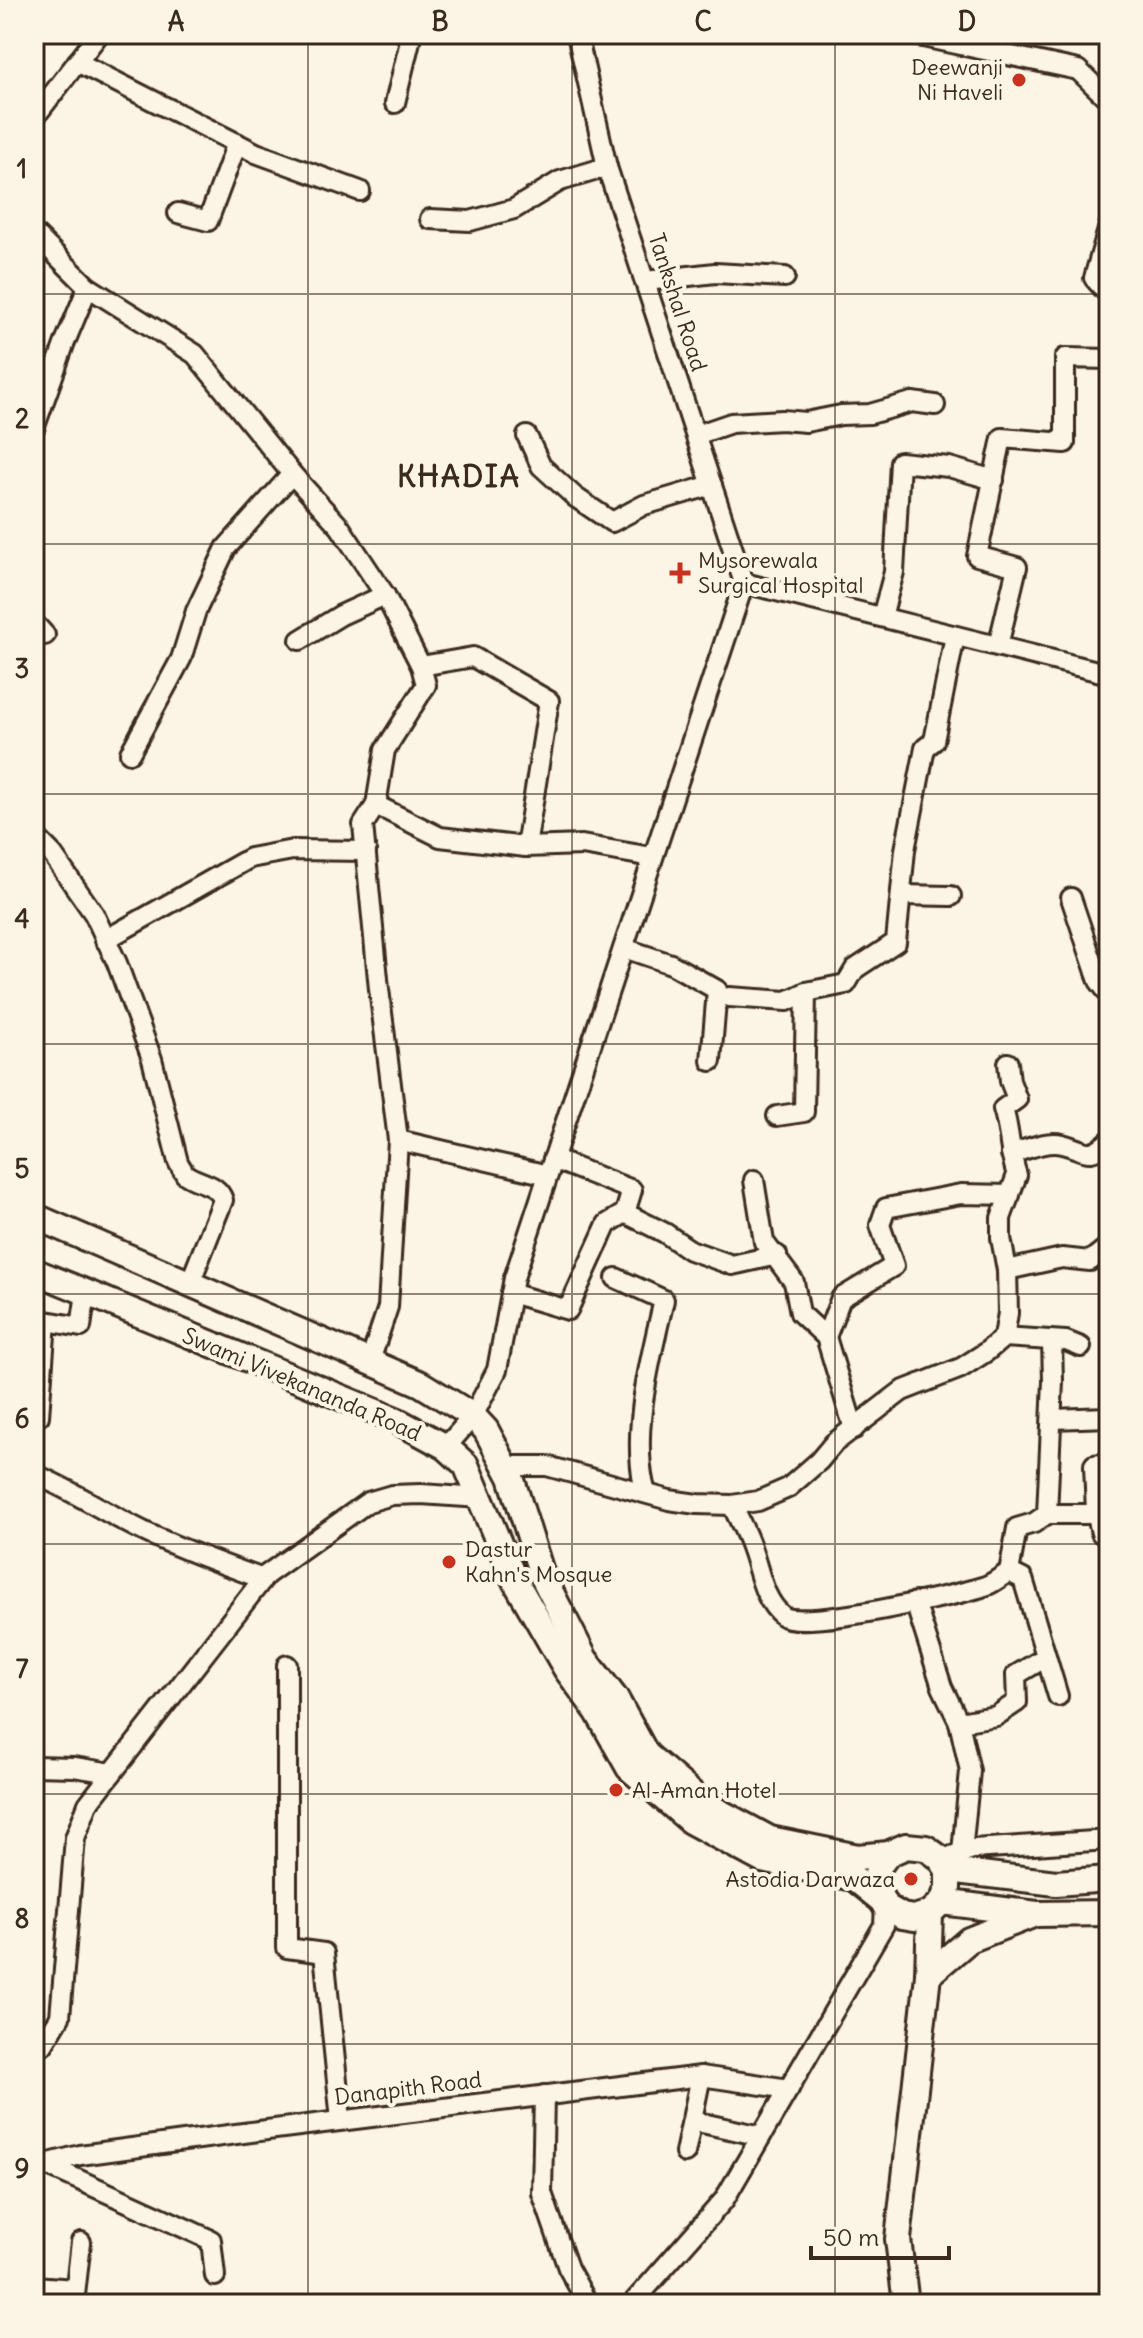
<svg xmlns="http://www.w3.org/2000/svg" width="1143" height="2338" font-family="Delius,sans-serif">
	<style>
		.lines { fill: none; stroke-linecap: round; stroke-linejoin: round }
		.minor-casing { stroke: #3b2a1e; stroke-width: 24 }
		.major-casing { stroke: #3b2a1e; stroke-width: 30 }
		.minor { stroke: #fcf5e5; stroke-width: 18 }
		.major { stroke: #fcf5e5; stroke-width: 24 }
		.grid { fill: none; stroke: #3b2a1e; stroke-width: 2; stroke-opacity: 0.55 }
		.poi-dot { fill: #c8321e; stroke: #fcf5e5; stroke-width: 3 }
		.labels { text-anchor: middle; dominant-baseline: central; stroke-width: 8; stroke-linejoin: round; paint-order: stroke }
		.poi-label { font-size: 22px; fill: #3b2a1e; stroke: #fcf5e5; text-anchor: start }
		.street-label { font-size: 22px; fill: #3b2a1e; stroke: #fcf5e5 }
		.district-label { font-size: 30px; font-weight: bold; letter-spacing: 2px; fill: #3b2a1e; stroke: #fcf5e5 }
		.neatline { fill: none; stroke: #3b2a1e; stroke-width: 3 }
		.grid-label { font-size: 26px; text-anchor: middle; font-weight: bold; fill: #3b2a1e }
	</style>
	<rect width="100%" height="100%" fill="#fcf5e5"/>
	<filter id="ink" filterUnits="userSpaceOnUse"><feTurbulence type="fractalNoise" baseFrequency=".0125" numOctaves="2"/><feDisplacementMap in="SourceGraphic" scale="16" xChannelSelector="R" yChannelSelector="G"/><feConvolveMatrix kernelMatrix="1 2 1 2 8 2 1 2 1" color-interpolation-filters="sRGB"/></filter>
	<g filter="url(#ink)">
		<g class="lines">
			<defs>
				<g id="minor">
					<path d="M577,34L607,167L744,583"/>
					<path d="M909,34L1078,70L1109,100"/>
					<path d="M77,62L256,153L360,191"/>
					<path d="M395,103L410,41L405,34"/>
					<path d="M34,118L99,34"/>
					<path d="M178,213L208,221L237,143"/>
					<path d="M430,219L470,221L514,209L560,181L607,167"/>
					<path d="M1109,226L1094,278L1109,295"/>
					<path d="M34,233L88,287L195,354L292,474L340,527L385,595L421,666L426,685L385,750L376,805L440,837L526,847L582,845L652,857"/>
					<path d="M646,281L715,273L785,277"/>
					<path d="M34,429L65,342L88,287"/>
					<path d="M696,435L731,423L782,420L806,422L841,415L870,414L912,402L935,405"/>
					<path d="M527,436L541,466L575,497L612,522L644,505L712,485"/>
					<path d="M744,583L1109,674"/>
					<path d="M882,617L894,572L900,462L949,467L994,480"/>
					<path d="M34,623L45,635"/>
					<path d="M300,640L341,615L385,595"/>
					<path d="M998,646L1017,567L977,556L1002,438L1065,443V358L1109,359"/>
					<path d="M421,666L473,657L549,701L526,847"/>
					<path d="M130,753L181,659L196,611L226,548L292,474"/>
					<path d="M34,835L50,851L94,914L117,963L152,1059L178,1162C178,1163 185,1173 185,1174C198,1184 217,1182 223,1200L190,1283"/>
					<path d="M901,895L951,896"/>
					<path d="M1071,898L1099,981L1109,994"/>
					<path d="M105,940L250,858L293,850L366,851"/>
					<path d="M624,948L671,964L717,990L711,1061"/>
					<path d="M729,997L787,1001L806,992L846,984L855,969L896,942L905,850L925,748L934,741L955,636"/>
					<path d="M777,1116L804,1112L806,992"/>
					<path d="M398,1140L548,1175"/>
					<path d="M1011,1154C1025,1150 1046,1140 1062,1144C1085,1149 1087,1161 1109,1141"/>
					<path d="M754,1180L764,1242L794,1282L800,1313L826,1337L854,1429"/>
					<path d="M625,1213L665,1233L690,1250L732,1265L777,1255"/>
					<path d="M1007,1270L1062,1258L1090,1261L1109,1246"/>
					<path d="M616,1278L664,1300C651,1357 629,1436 646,1493"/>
					<path d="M511,1293L568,1310L607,1224L625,1213L632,1190L553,1159"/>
					<path d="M826,1337L841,1298L894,1266L880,1225L886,1208L961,1194L1010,1195"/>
					<path d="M1004,1337L1008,1313L1007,1270L1001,1238V1218L1017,1175C1009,1153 1010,1130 1003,1109L1017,1099L1010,1081L1008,1063"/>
					<path d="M370,1361L388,1307L398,1140L379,989L363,825L376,805"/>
					<path d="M39,1416L46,1321L81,1327L86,1293"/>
					<path d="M1052,1419L1109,1417"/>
					<path d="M446,1447L473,1416L497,1370L514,1278L744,583"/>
					<path d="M1109,1463L1094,1465L1096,1512L1101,1533H1109"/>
					<path d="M505,1466H547L669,1500L697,1504L732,1505L758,1501L788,1488L819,1461L834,1443L902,1391L961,1368L986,1352L1004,1337L1066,1341L1081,1347"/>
					<path d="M34,1474C72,1490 106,1513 143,1531C182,1550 222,1564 263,1579"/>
					<path d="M732,1505C739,1520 747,1534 752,1550C760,1572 763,1600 783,1616C802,1630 954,1596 982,1587C992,1585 1000,1577 1009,1572L1023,1579L1058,1696"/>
					<path d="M1047,1514H1097"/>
					<path d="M1009,1572L1017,1528L1034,1523L1047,1514L1053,1381L1052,1341"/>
					<path d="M915,1602L942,1687L959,1722"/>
					<path d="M287,1665V1948L324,1953L341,2120"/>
					<path d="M34,1766L74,1767L112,1773"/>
					<path d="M962,1852L970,1771L959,1722L996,1716L1017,1702L1016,1675L1046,1657"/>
					<path d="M951,1856L973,1849L1109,1840"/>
					<path d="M34,2050L43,2045L60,2017L75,1838L88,1804L266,1575L368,1502L392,1495L421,1494L481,1498"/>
					<path d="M544,2095L542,2193L568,2268L588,2304"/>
					<path d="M693,2121L761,2136"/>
					<path d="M685,2153L701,2076"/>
					<path d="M44,2164L211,2240L215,2276"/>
					<path d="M34,2167L80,2155L251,2132L701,2076L789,2089"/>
					<path d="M34,2286L75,2289"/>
					<path d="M74,2304L81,2242"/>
					<path d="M632,2304L724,2200L884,1925L885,1906"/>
				</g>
				<g id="major">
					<path d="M34,1216L421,1384L473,1416L486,1430L511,1477L542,1575L585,1659L616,1699L646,1754L703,1803L770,1839L858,1857L888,1854L906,1846L926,1848L940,1858L948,1870V1888L942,1902L930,1913L914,1918L902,1916L885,1906L876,1887V1878L879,1866L888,1854"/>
					<path d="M34,1271L396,1420L446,1447L466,1465L514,1579L566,1669L597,1711L629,1768L690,1821L762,1860L854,1878L880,1899"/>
					<path d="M948,1870L1056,1883L1109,1879"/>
					<path d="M942,1902L1037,1914L1109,1913"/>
					<path d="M928,1975L969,1940L1035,1914"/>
					<path d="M906,2304L898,2239L928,1975L930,1913"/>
				</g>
			</defs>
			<use href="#minor" class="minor-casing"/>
			<use href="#major" class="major-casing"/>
			<use href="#minor" class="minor"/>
			<use href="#major" class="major"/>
		</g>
	</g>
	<path class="grid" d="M308,34V2304M572,34V2304M835,34V2304M34,294H1109M34,544H1109M34,794H1109M34,1044H1109M34,1294H1109M34,1544H1109M34,1794H1109M34,2044H1109"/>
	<g class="poi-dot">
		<circle cx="1019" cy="80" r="8"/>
		<path d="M676 561h8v8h8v8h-8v8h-8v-8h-8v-8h8z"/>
		<circle cx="449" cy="1562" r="8"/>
		<circle cx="616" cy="1790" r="8"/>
		<circle cx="911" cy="1879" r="8"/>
	</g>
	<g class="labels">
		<g class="poi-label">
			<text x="1003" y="67" text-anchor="end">Deewanji<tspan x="1003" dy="25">Ni Haveli</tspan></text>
			<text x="698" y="560">Mysorewala<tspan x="698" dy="25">Surgical Hospital</tspan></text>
			<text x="465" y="1549">Dastur<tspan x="465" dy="25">Kahn's Mosque</tspan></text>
			<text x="632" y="1790">Al-Aman Hotel</text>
			<text x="895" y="1879" text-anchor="end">Astodia Darwaza</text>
		</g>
		<g class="street-label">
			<text transform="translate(678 302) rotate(72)">Tankshal Road</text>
			<text transform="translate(302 1384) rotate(23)">Swami Vivekananda Road</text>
			<text transform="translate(408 2088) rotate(-7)">Danapith Road</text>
		</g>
		<g class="district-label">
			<text x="459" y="476">KHADIA</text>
		</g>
	</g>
	<rect width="1143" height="2338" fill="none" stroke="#fcf5e5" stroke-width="88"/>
	<path d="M811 2246v12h138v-12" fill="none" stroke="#3b2a1e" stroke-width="4"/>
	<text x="823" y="2246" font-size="24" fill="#3b2a1e" stroke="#fcf5e5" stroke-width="6" paint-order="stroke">50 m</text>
	<rect x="44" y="44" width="1055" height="2250" class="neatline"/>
	<g class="grid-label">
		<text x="176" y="31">A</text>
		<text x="440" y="31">B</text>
		<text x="703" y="31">C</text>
		<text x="967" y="31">D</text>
		<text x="22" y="178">1</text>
		<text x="22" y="428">2</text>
		<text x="22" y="678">3</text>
		<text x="22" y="928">4</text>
		<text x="22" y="1178">5</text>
		<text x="22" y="1428">6</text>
		<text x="22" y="1678">7</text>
		<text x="22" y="1928">8</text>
		<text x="22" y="2178">9</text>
	</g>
</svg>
